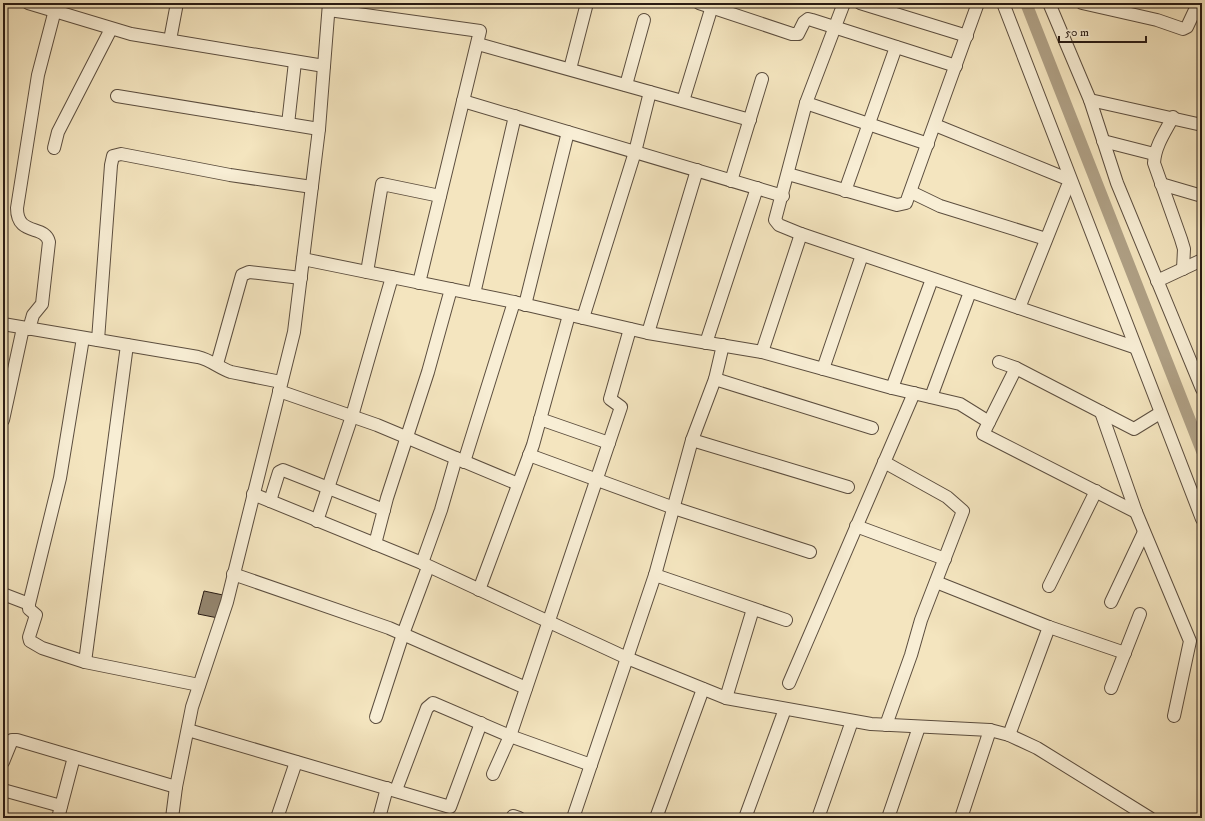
<svg xmlns="http://www.w3.org/2000/svg" width="1205" height="821" font-family="'IM FELL DW Pica',serif">
	<style>
		.lines { fill: none; stroke-linecap: round; stroke-linejoin: round }
		.canal { stroke: #afa085; stroke-width: 12 }
		.building { fill: #93846d; stroke: #291b14 }
		.minor-casing { stroke: #5c4e3f; stroke-width: 14 }
		.minor { stroke: #f8eed5; stroke-width: 12 }
	</style>
	<rect width="100%" height="100%" fill="#f4e5bf"/>
	<filter id="stains"><feTurbulence type="fractalNoise" baseFrequency=".005" numOctaves="4"/><feColorMatrix values="0 0 0 0 .2 0 0 0 0 .09 0 0 0 0 .02 0 0 0 .5 -.17"/></filter>
	<radialGradient id="worn" r=".72"><stop offset=".6" stop-color="#630" stop-opacity="0"/><stop offset="1" stop-color="#630" stop-opacity=".3"/></radialGradient>
	<g class="lines">
		<path class="canal" d="M1026,3L1202,451"/>
	</g>
	<path class="building" d="M204,591L223,595L218,618L198,614Z"/>
	<g class="lines">
		<defs>
			<g id="minor">
				<path d="M28,3L131,34L324,66"/>
				<path d="M699,3L792,34H798L804,22L808,19L812,20L956,66"/>
				<path d="M860,3L967,36"/>
				<path d="M1003,3L1202,519"/>
				<path d="M1049,3L1090,100L1117,183L1202,389"/>
				<path d="M1082,3L1157,20L1183,29L1187,27L1195,10H1202"/>
				<path d="M329,10L480,31L419,283"/>
				<path d="M170,40L177,3"/>
				<path d="M478,44L750,120"/>
				<path d="M570,69L586,7"/>
				<path d="M626,85L644,20"/>
				<path d="M117,96L319,129"/>
				<path d="M1090,100L1202,125"/>
				<path d="M463,101L783,196"/>
				<path d="M683,101L713,3"/>
				<path d="M806,103L928,144"/>
				<path d="M1173,117C1165,132 1155,146 1154,163L1181,239L1184,249L1183,269"/>
				<path d="M288,124L295,62"/>
				<path d="M935,125L1070,180L1019,308"/>
				<path d="M1103,141L1154,154"/>
				<path d="M54,148L58,132L111,29"/>
				<path d="M788,174L897,205L906,203L978,3"/>
				<path d="M731,181L762,79"/>
				<path d="M1161,184L1202,196"/>
				<path d="M845,191L896,47"/>
				<path d="M911,192L940,206L1046,239"/>
				<path d="M801,234L779,225L775,220L806,103L844,3"/>
				<path d="M303,259L514,302L648,333L762,352L892,388L960,404L989,422"/>
				<path d="M367,272L382,184L440,196"/>
				<path d="M1157,281L1202,260"/>
				<path d="M474,294L515,116"/>
				<path d="M525,305L568,132"/>
				<path d="M583,318L635,152L650,92"/>
				<path d="M3,324L198,357C211,360 219,368 231,372L281,382"/>
				<path d="M29,329L33,315L42,304L49,242C45,224 17,237 17,208L38,75L55,10"/>
				<path d="M648,333L697,170"/>
				<path d="M98,340L111,165L113,156L121,154L230,175L312,187"/>
				<path d="M706,343L757,188"/>
				<path d="M762,352L801,234L1134,347"/>
				<path d="M999,362L1016,368L1134,429L1160,413"/>
				<path d="M217,364L242,275L249,272L301,278"/>
				<path d="M1016,368L983,434L1136,512"/>
				<path d="M823,369L862,255"/>
				<path d="M715,379L872,428"/>
				<path d="M892,388L932,279"/>
				<path d="M279,391L377,425L518,484"/>
				<path d="M931,397L970,292"/>
				<path d="M1101,412L1136,512L1190,641L1174,716"/>
				<path d="M540,419L609,443"/>
				<path d="M3,420L23,328"/>
				<path d="M692,440L848,487"/>
				<path d="M529,455L674,508L810,552"/>
				<path d="M464,462L514,302"/>
				<path d="M884,462L947,497L963,511L921,620L911,655L886,725"/>
				<path d="M253,494L422,563L627,658L726,698L871,724L990,730L1009,735L1037,748L1150,818"/>
				<path d="M270,501L279,472L283,470L384,510"/>
				<path d="M317,521L352,416L392,277"/>
				<path d="M856,526L945,559"/>
				<path d="M375,544L387,498L428,372L451,289"/>
				<path d="M422,563L441,510L456,458"/>
				<path d="M233,574L389,628L526,688"/>
				<path d="M655,575L786,620"/>
				<path d="M936,582L1049,627L1125,653"/>
				<path d="M1049,586L1096,491"/>
				<path d="M479,590L533,445L569,315"/>
				<path d="M3,594L29,604L60,478L83,338"/>
				<path d="M1111,602L1144,532"/>
				<path d="M29,604V609L36,615L29,637L30,641L42,648L85,662L199,685"/>
				<path d="M85,662L127,345"/>
				<path d="M789,683L914,393"/>
				<path d="M1111,688L1140,614"/>
				<path d="M726,698L753,609"/>
				<path d="M376,717L403,634L428,567"/>
				<path d="M188,730L450,807L481,723"/>
				<path d="M1009,735L1049,627"/>
				<path d="M3,762L12,740H17L176,787"/>
				<path d="M493,774L510,736L621,407L610,399L630,329"/>
				<path d="M3,790L61,806"/>
				<path d="M396,790L427,708L433,703L510,736L591,765"/>
				<path d="M513,816L519,818"/>
				<path d="M58,818L74,757"/>
				<path d="M172,818L176,787L192,707L227,602L294,332L319,129L329,3"/>
				<path d="M277,818L296,762"/>
				<path d="M379,818L387,788"/>
				<path d="M573,818L655,575L692,440L715,379L723,345"/>
				<path d="M656,818L703,689"/>
				<path d="M745,818L785,709"/>
				<path d="M818,818L852,721"/>
				<path d="M888,818L919,727"/>
				<path d="M961,818L990,730"/>
			</g>
		</defs>
		<use href="#minor" class="minor-casing"/>
		<use href="#minor" class="minor"/>
	</g>
	<rect width="1205" height="821" fill="none" stroke="#f4e5bf" stroke-width="16"/>
	<rect x="4" y="4" width="1197" height="813" fill="none" stroke="#291b14" stroke-width="2"/>
	<rect x="8" y="8" width="1189" height="805" fill="none" stroke="#291b14"/>
	<path d="M1059 36v6h87v-6" fill="none" stroke="#291b14" stroke-width="2"/>
	<text x="1065" y="36" font-size="12" fill="#291b14" stroke="#f8eed5" stroke-width="3" paint-order="stroke">50 m</text>
	<rect width="100%" height="100%" filter="url(#stains)"/>
	<rect width="100%" height="100%" fill="url(#worn)"/>
</svg>
